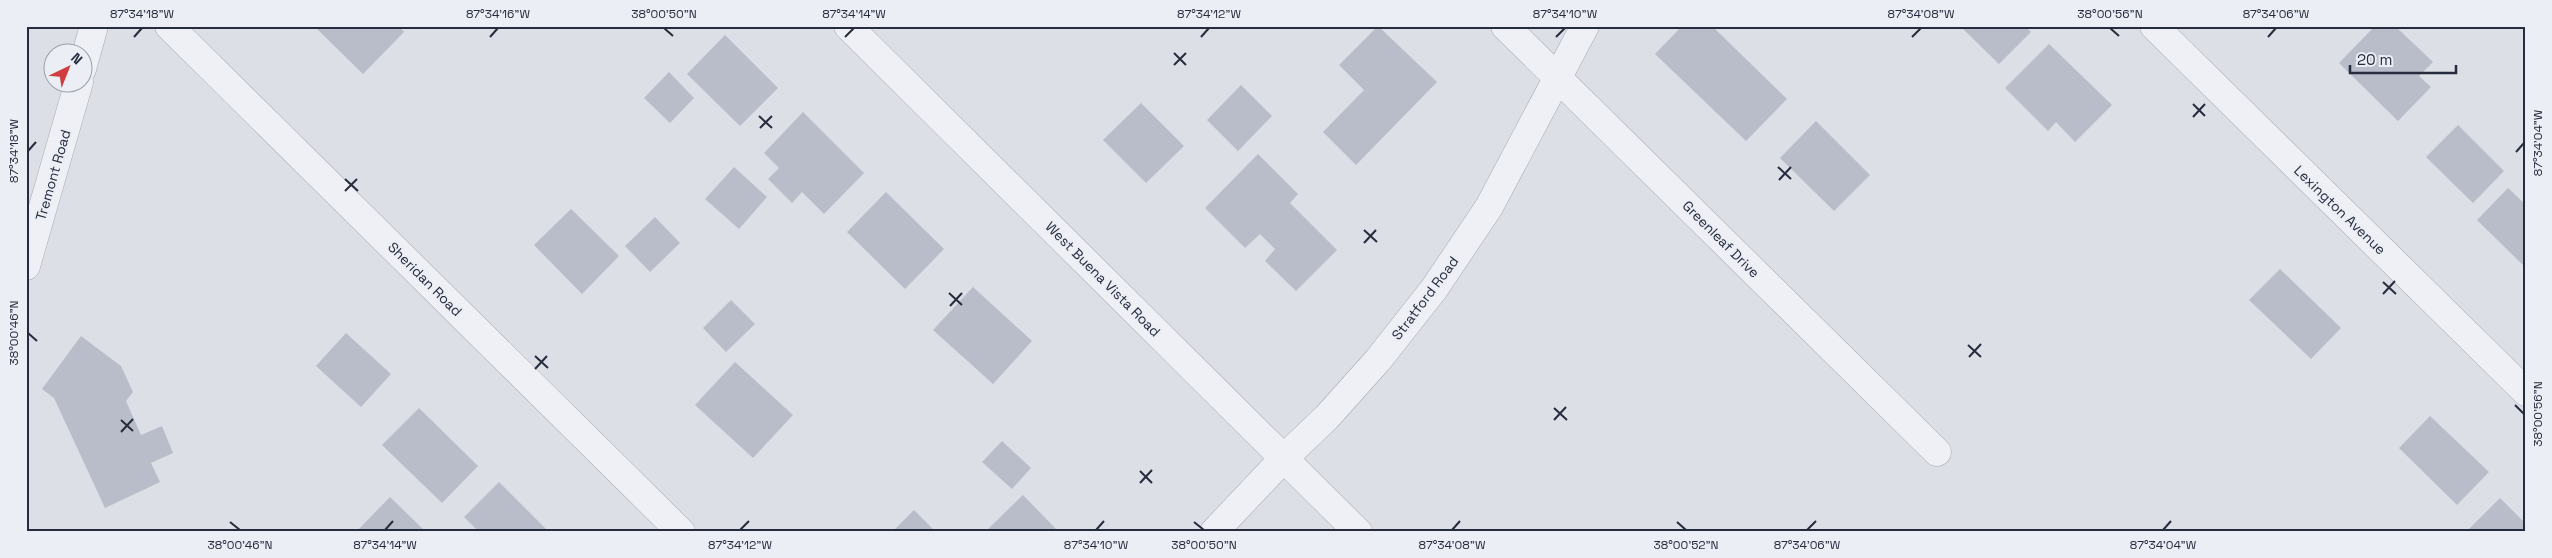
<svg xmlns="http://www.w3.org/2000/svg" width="2552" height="558" font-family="'Space Grotesk',sans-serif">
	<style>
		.building { fill: #b9bdc9 }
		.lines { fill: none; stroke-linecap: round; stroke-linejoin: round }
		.minor-casing { stroke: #a5a9b3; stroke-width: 29 }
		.minor { stroke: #eff0f5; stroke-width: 28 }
		.ticks { fill: none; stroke: #262b3d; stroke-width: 2 }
		.labels { text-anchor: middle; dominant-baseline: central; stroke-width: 4; stroke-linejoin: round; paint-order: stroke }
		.street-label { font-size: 14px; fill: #262b3d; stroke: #ebeef4 }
		.neatline { fill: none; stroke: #262b3d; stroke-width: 2 }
		.ticks-label { font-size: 12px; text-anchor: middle; fill: #262b3d }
	</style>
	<rect width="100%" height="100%" fill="#dcdfe6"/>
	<g class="building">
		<path d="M314,26H399L404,32L363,74Z"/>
		<path d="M1378,26L1437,82L1356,165L1323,132L1364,90L1339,65Z"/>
		<path d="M1682,26H1712L1787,99L1746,141L1655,54Z"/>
		<path d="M1960,26H2025L2031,32L1999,64Z"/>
		<path d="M2375,26H2395L2433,62L2419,76L2431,87L2398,121L2339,63Z"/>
		<path d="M725,35L778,88L740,126L687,74Z"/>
		<path d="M2049,44L2112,105L2075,142L2056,122L2048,131L2005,88Z"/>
		<path d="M669,72L694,98L670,123L644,98Z"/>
		<path d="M1241,85L1272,116L1238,151L1207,120Z"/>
		<path d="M1141,103L1184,146L1146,183L1103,140Z"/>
		<path d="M803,112L864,173L824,214L802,192L792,203L768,179L779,168L764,153Z"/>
		<path d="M1816,121L1870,175L1834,211L1780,158Z"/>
		<path d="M2458,125L2504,171L2473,203L2426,157Z"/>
		<path d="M1258,154L1298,194L1290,203L1337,250L1296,291L1265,261L1275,249L1260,234L1245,248L1205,208Z"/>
		<path d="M734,167L767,197L739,229L705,199Z"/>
		<path d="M2508,188L2526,205V268L2477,220Z"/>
		<path d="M886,192L944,249L905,289L847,232Z"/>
		<path d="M571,209L619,256L582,294L534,245Z"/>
		<path d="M655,217L680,243L650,272L625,246Z"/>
		<path d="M2280,269L2341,328L2311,359L2249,300Z"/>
		<path d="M973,287L1032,341L993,384L933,330Z"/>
		<path d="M731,300L755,324L726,352L703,328Z"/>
		<path d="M346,333L391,374L361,407L316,366Z"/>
		<path d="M81,336L121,366L133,392L126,401L141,435L162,426L173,453L151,463L160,482L105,508L54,398L42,389Z"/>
		<path d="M735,362L793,415L753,458L695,405Z"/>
		<path d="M419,408L478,466L442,503L382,445Z"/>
		<path d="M2430,416L2489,472L2457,505L2399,448Z"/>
		<path d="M1002,441L1031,468L1012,489L982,462Z"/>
		<path d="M499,482L549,532H479L464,517Z"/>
		<path d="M1023,495L1056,529L1053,532H985Z"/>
		<path d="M390,497L424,530L422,532H356Z"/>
		<path d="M2500,498L2526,524V532H2470L2468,530Z"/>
		<path d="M914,510L936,532H892Z"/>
	</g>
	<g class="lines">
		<defs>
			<g id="minor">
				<path d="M169,26L681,532"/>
				<path d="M848,26L1358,532"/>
				<path d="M1505,26L1937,452"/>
				<path d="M2154,26L2526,392"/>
				<path d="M82,69L94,26"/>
				<path d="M26,266L79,82"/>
				<path d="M1214,532L1284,458L1327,417L1378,360L1434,289L1489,207L1585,26"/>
			</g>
		</defs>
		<use href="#minor" class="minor-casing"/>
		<use href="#minor" class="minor"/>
	</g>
	<path class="ticks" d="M664,28L673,36M2110,28L2119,36M134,37L142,28M490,37L498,28M845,37L854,28M1201,37L1209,28M1556,37L1565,28M1912,37L1921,28M2268,37L2276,28M1174,53L1186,65M1174,65L1186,53M2193,104L2205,116M759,116L772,128M2193,117L2205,104M760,128L772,116M28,151L36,142M2516,152L2524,143M1778,167L1791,179M345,179L358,191M1779,180L1791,167M345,191L357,179M1364,230L1377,242M1364,243L1376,230M2383,282L2396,294M949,293L962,305M2383,294L2395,281M950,306L962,293M28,333L37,341M1968,345L1981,357M535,356L548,368M1969,357L1981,344M535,369L547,356M2515,405L2524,414M1554,408L1567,420M121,420L133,431M1554,420L1566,407M121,432L133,419M1140,471L1152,483M1140,483L1152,470M230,522L240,530M1194,522L1204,530M1677,522L1686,530M385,530L393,521M740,530L749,521M1096,530L1104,521M1452,530L1460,521M1807,530L1816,521M2163,530L2171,521"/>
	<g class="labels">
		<g class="street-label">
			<text transform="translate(53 175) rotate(-74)">Tremont Road</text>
			<text transform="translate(2340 210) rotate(44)">Lexington Avenue</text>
			<text transform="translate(1721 239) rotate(45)">Greenleaf Drive</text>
			<text transform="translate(425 279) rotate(45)">Sheridan Road</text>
			<text transform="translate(1103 279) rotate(45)">West Buena Vista Road</text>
			<text transform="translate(1425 298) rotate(-53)">Stratford Road</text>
		</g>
	</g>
	<rect width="2552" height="558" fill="none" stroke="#ebeef4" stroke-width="55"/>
	<g transform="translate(68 68) rotate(43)"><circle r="24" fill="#ebeef4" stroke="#9ca0ab"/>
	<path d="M0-4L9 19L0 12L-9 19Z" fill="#cf3d3e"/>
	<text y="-8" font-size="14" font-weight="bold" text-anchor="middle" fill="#262b3d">N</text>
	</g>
	<path d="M2350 65v8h106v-8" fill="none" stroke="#262b3d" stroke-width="2.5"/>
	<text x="2357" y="65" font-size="15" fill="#262b3d" stroke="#ebeef4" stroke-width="4" paint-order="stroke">20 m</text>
	<rect x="28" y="28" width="2496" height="502" class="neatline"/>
	<g class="ticks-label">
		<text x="142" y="18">87°34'18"W</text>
		<text x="498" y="18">87°34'16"W</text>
		<text x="664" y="18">38°00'50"N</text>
		<text x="854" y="18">87°34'14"W</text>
		<text x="1209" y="18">87°34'12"W</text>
		<text x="1565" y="18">87°34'10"W</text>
		<text x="1921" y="18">87°34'08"W</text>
		<text x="2110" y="18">38°00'56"N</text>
		<text x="2276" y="18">87°34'06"W</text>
		<text transform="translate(2538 143) rotate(-90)" y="4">87°34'04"W</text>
		<text transform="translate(14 151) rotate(-90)" y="4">87°34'18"W</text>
		<text transform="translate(14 333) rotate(-90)" y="4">38°00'46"N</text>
		<text transform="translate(2538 414) rotate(-90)" y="4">38°00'56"N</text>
		<text x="240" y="549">38°00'46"N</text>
		<text x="385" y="549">87°34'14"W</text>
		<text x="740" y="549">87°34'12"W</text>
		<text x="1096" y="549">87°34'10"W</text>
		<text x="1204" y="549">38°00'50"N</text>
		<text x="1452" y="549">87°34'08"W</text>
		<text x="1686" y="549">38°00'52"N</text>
		<text x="1807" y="549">87°34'06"W</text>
		<text x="2163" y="549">87°34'04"W</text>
	</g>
</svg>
